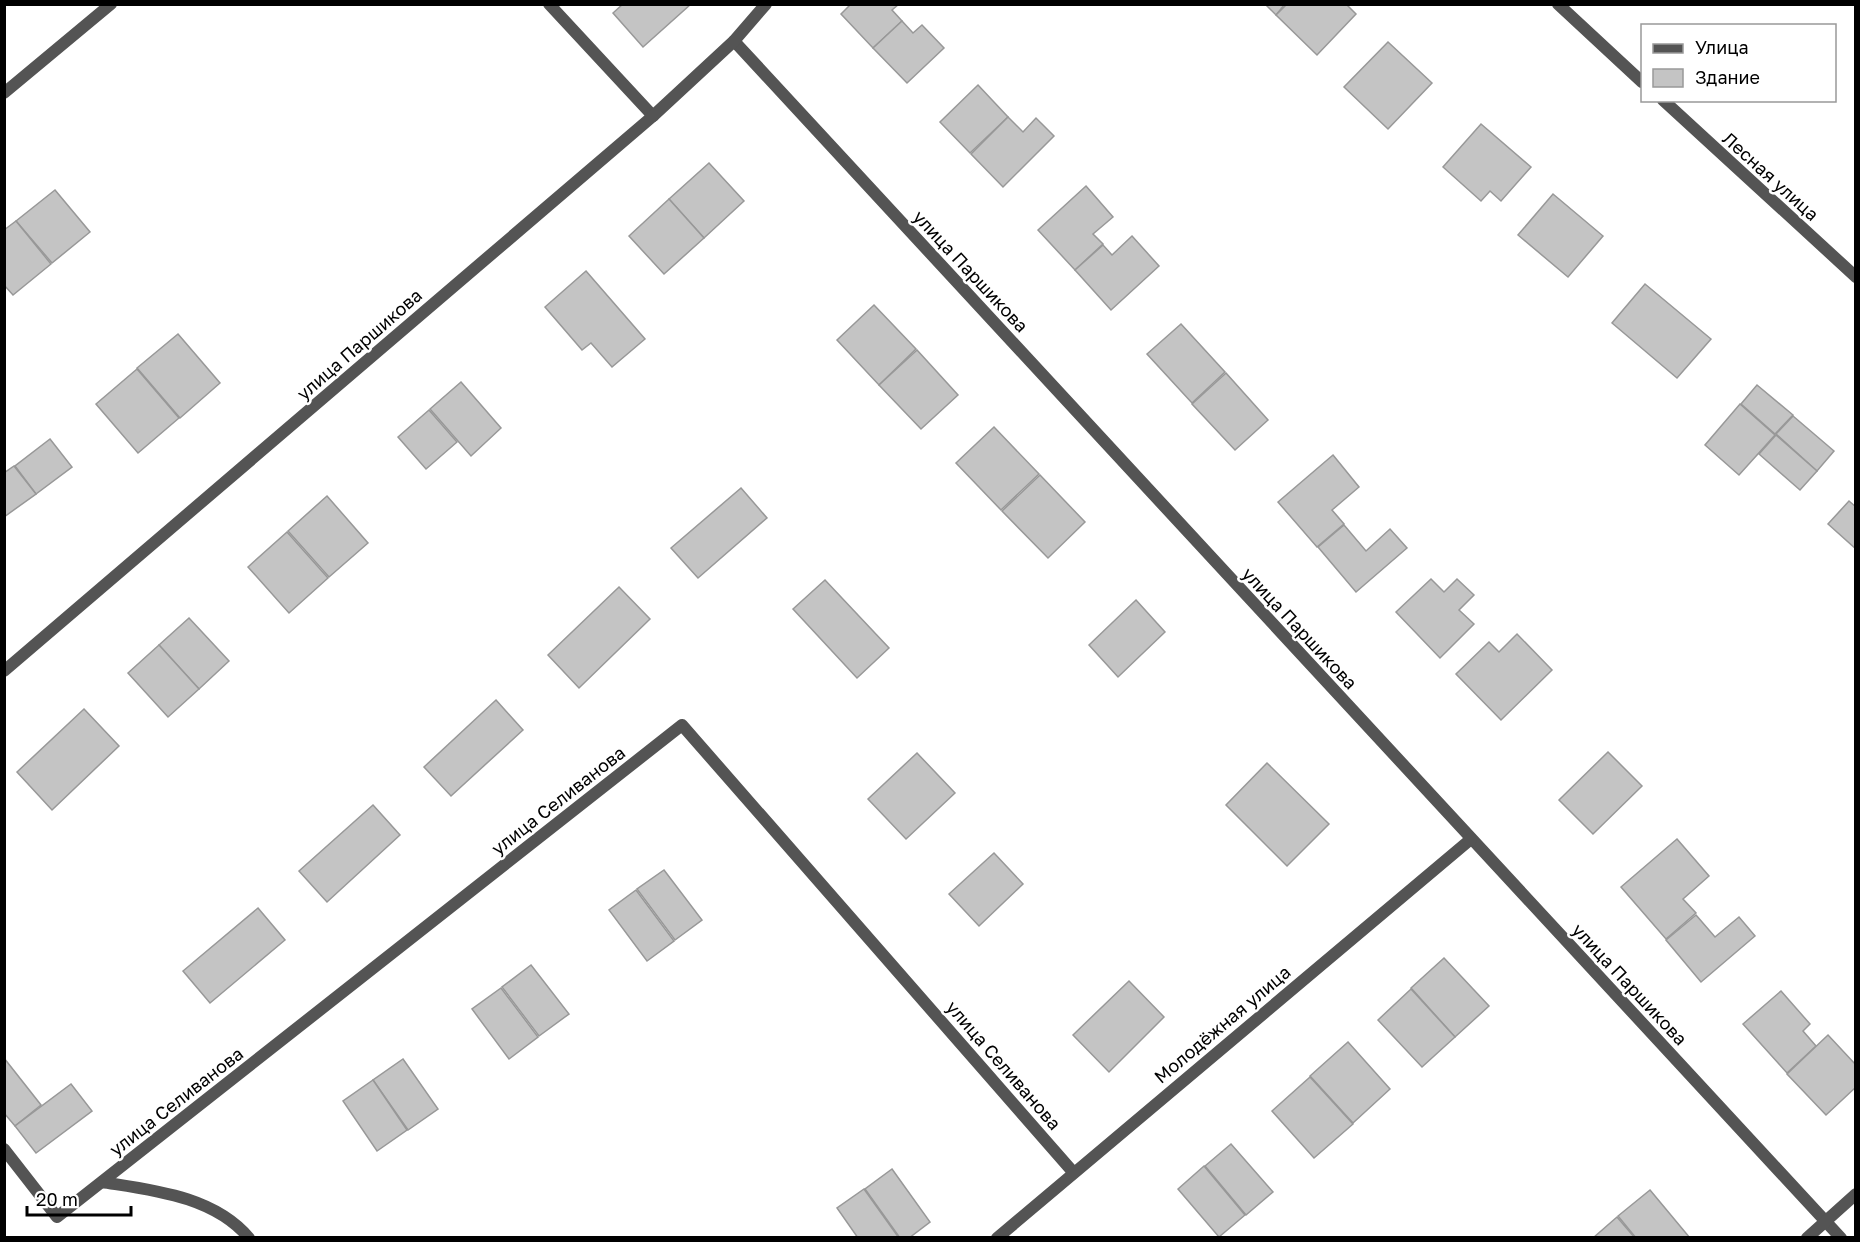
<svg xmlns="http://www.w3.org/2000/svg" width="1860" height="1242" font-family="'Golos Text',sans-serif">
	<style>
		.building { fill: #c4c4c4; stroke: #989898; stroke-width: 1.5 }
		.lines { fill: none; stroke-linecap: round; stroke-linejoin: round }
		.minor { stroke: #545454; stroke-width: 12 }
		.labels { text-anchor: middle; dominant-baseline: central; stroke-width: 5; stroke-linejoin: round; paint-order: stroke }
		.street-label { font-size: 18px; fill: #000; stroke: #fff }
	</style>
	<rect width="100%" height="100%" fill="#fff"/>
	<g class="building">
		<path d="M623,4H691L643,47L613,13Z"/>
		<path d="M851,4H899L892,10L902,21L873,48L841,14Z"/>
		<path d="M1265,4H1285L1276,15Z"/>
		<path d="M1287,4H1346L1356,14L1317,55L1276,15Z"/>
		<path d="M902,21L913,33L922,25L944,48L907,83L873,48Z"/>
		<path d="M1388,42L1432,83L1388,129L1344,87Z"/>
		<path d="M978,85L1008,117L970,153L940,122Z"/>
		<path d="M1008,117L1023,132L1036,118L1054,136L1003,187L971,154Z"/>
		<path d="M1481,124L1531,167L1501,201L1490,191L1481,201L1443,167Z"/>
		<path d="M709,163L744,201L704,238L669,199Z"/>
		<path d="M1086,186L1113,217L1093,234L1103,244L1075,270L1038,230Z"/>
		<path d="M55,190L90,232L52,263L16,221Z"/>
		<path d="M1553,194L1603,236L1568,277L1518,235Z"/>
		<path d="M669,199L704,238L664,274L629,236Z"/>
		<path d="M16,221L51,264L13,295L4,285V230Z"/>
		<path d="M1132,236L1159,266L1111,310L1075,270L1103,245L1112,255Z"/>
		<path d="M586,271L645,339L612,367L591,343L582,350L545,307Z"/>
		<path d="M1645,284L1711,339L1677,378L1612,323Z"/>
		<path d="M874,305L916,349L879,385L837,340Z"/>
		<path d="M1181,324L1225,372L1192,403L1147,354Z"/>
		<path d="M178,334L220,383L180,418L137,368Z"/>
		<path d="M917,350L958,395L921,429L879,385Z"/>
		<path d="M137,369L179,418L138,453L96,404Z"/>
		<path d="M1226,373L1268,420L1235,450L1192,404Z"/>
		<path d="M461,382L501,428L471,456L430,409Z"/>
		<path d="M1757,385L1793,415L1775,434L1741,404Z"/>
		<path d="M1740,404L1775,435L1739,475L1705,445Z"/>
		<path d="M429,410L457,442L426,469L398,437Z"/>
		<path d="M1793,416L1834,451L1817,471L1776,434Z"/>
		<path d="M994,427L1039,474L1001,510L956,463Z"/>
		<path d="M1776,435L1817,471L1800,490L1759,454Z"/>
		<path d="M50,439L72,467L36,494L15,466Z"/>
		<path d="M1333,455L1359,487L1332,510L1344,524L1317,547L1278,502Z"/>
		<path d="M14,466L36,494L4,517V473Z"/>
		<path d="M1040,475L1085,522L1048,558L1002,511Z"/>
		<path d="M741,488L767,518L698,578L671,548Z"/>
		<path d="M327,496L368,543L329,577L288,531Z"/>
		<path d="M1849,501L1856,507V549L1828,524Z"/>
		<path d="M1344,525L1366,551L1390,529L1407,548L1356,592L1318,547Z"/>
		<path d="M287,532L328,578L289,613L248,567Z"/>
		<path d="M1431,579L1444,592L1457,579L1474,595L1459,610L1474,624L1440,658L1396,612Z"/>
		<path d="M825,580L889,648L857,678L793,609Z"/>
		<path d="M619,587L650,619L579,688L548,655Z"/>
		<path d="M1136,600L1165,632L1118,677L1089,645Z"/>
		<path d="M189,618L229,661L199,689L159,645Z"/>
		<path d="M1517,634L1552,670L1501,720L1456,674L1489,642L1499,652Z"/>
		<path d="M159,645L199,689L168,717L128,673Z"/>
		<path d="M496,700L523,730L451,796L424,767Z"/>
		<path d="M84,709L119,746L52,810L17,772Z"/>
		<path d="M1608,752L1642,786L1593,834L1559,800Z"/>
		<path d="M917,753L955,793L906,839L868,799Z"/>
		<path d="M1267,763L1329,824L1287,866L1226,805Z"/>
		<path d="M373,805L400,835L327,902L299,871Z"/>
		<path d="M1677,839L1709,876L1683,899L1696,913L1666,939L1621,887Z"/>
		<path d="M994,853L1023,884L979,926L949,894Z"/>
		<path d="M664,870L702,920L675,940L637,889Z"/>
		<path d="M636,890L674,941L647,961L609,910Z"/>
		<path d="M258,908L285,940L210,1003L183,971Z"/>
		<path d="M1696,915L1715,937L1739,917L1755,936L1701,982L1666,940Z"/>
		<path d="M1444,958L1489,1006L1455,1037L1411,988Z"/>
		<path d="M531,965L569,1014L539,1036L502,987Z"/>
		<path d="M1129,981L1164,1017L1109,1072L1073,1035Z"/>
		<path d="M501,988L538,1037L509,1059L472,1009Z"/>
		<path d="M1411,989L1455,1037L1422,1067L1378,1020Z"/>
		<path d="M1781,991L1810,1024L1803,1031L1816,1046L1787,1073L1743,1024Z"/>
		<path d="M1828,1035L1856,1065V1087L1826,1115L1787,1074Z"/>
		<path d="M1348,1042L1390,1089L1353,1123L1310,1076Z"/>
		<path d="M4,1058L41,1105L15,1126L4,1113Z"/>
		<path d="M403,1059L438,1109L408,1130L373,1080Z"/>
		<path d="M1310,1077L1353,1124L1314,1158L1272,1111Z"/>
		<path d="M373,1080L407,1130L377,1151L343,1101Z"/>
		<path d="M71,1084L92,1111L36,1153L15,1126Z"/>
		<path d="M1231,1144L1273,1192L1246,1215L1205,1166Z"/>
		<path d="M1204,1166L1245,1215L1219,1237L1178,1189Z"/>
		<path d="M892,1169L930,1222L909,1238H900L865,1189Z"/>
		<path d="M864,1189L899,1238H858L837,1208Z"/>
		<path d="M1650,1190L1690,1238H1636L1618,1216Z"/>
		<path d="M1617,1217L1635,1238H1593Z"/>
	</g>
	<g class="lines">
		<g class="minor">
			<path d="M549,4L653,116"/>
			<path d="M1558,4L1642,82"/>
			<path d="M734,41L1841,1238"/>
			<path d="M4,93L111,4"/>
			<path d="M1663,100L1856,277"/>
			<path d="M4,671L653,116L734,41L766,4"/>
			<path d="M4,1149L57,1217L682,725L1073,1172"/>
			<path d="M102,1182C152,1190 214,1196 249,1238"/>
			<path d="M997,1238L1471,839"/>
			<path d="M1807,1238L1856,1194"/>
		</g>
	</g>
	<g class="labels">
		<g class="street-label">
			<text transform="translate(1771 176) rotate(42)">Лесная улица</text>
			<text transform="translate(971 271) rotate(47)">улица Паршикова</text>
			<text transform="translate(359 344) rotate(-41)">улица Паршикова</text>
			<text transform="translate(1300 628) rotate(47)">улица Паршикова</text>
			<text transform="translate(558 800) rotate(-38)">улица Селиванова</text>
			<text transform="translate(1630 984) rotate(47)">улица Паршикова</text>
			<text transform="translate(1222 1024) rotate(-40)">Молодёжная улица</text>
			<text transform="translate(1004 1065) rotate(49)">улица Селиванова</text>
			<text transform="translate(176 1101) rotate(-38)">улица Селиванова</text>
		</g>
	</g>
	<rect width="1860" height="1242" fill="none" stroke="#000000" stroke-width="12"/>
	<rect x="1641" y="24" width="195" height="78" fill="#ffffff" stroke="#999999" stroke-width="1.5"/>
	<rect x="1653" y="44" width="30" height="9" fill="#545454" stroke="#999999" stroke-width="1.5"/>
	<text x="1695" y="54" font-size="18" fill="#000000">Улица</text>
	<rect x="1653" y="69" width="30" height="18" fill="#c4c4c4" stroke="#999999" stroke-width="1.5"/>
	<text x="1695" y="84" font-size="18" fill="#000000">Здание</text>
	<path d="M27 1206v9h104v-9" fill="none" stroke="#000000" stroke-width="3"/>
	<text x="36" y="1206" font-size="18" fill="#000000" stroke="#ffffff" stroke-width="4.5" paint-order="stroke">20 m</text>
</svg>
